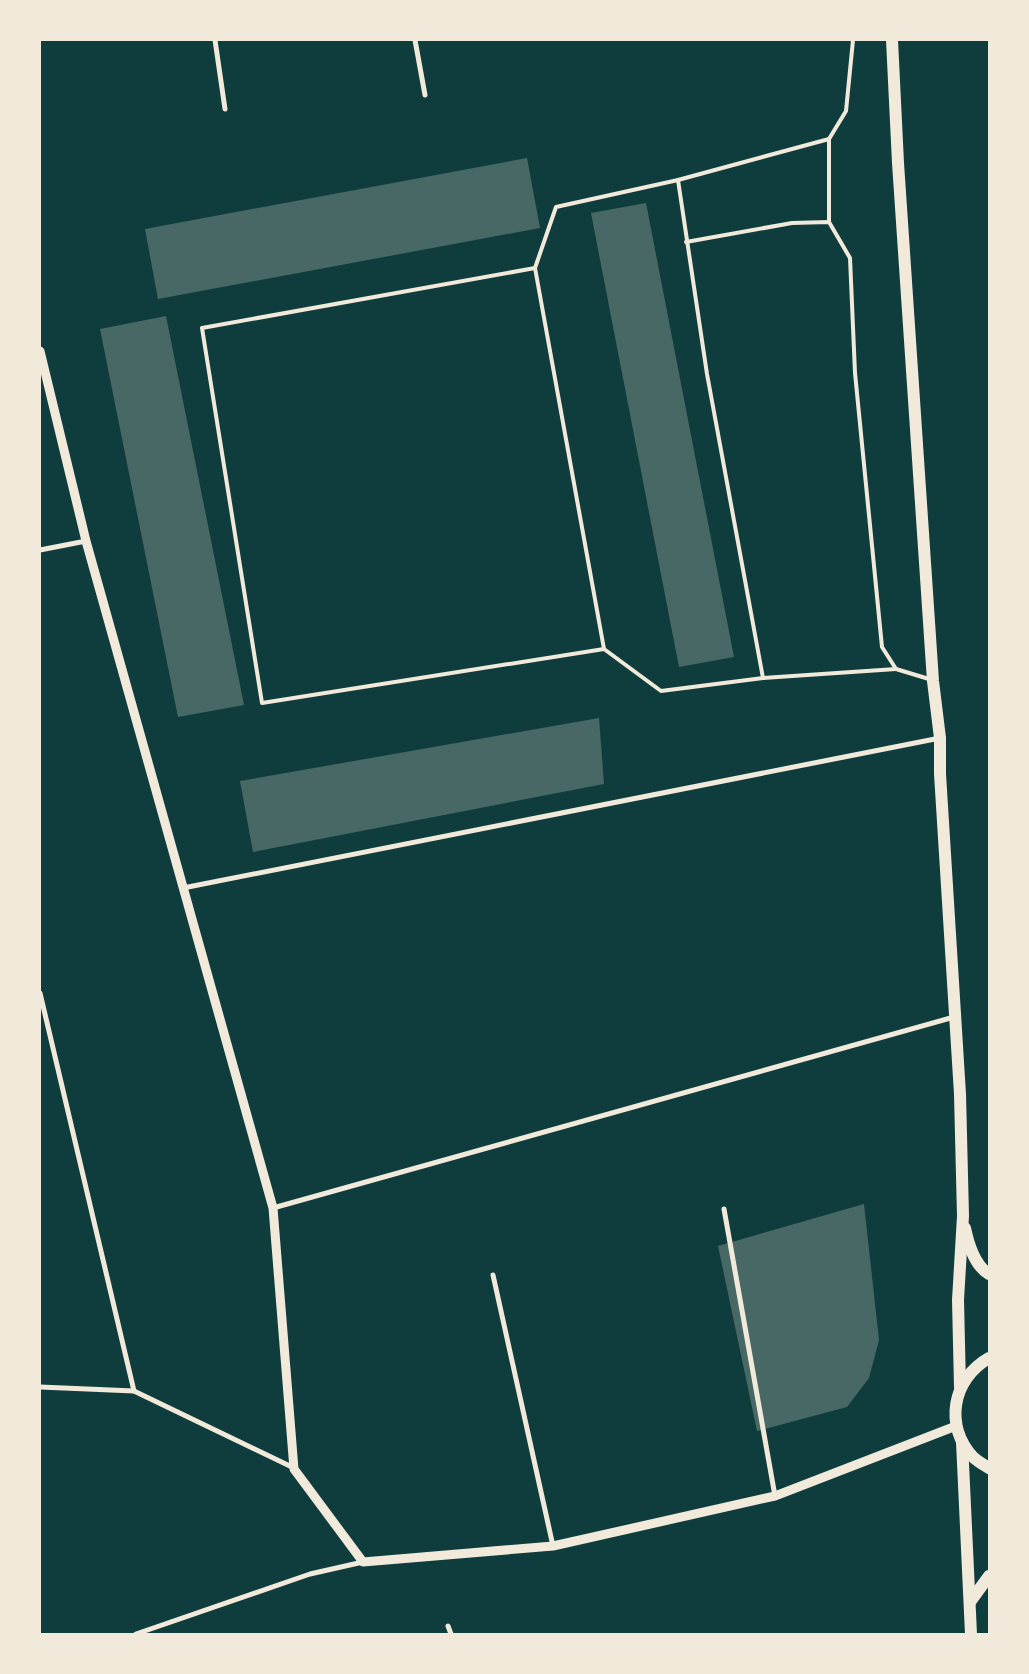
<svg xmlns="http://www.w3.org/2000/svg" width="1029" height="1674" font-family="'Fira Sans',sans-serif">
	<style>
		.building { fill: #486865 }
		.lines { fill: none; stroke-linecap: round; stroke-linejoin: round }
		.service { stroke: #f1e9da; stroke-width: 4 }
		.minor { stroke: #f1e9da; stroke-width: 5 }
		.tertiary { stroke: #f1e9da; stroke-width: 9 }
		.primary { stroke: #f1e9da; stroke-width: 12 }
	</style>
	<rect width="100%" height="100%" fill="#0f3d3e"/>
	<g class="building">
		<path d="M527,158L540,228L158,299L145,229Z"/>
		<path d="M646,203L734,657L679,667L591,213Z"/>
		<path d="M166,316L244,705L178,717L100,329Z"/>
		<path d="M599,718L604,784L253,852L240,781Z"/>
		<path d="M864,1204L879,1340L869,1378L847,1407L757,1431L718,1246Z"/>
	</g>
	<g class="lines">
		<g class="service">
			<path d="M829,139L678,180L556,207L535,268L202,328L262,703L604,649L661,691L763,678L896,669"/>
			<path d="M678,180L707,374L763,678"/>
			<path d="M829,222V139L846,111L853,40"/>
			<path d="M686,242L792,223L829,222L850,258L855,373L882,647L896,669L929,679"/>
			<path d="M535,268L604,649"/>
		</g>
		<g class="minor">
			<path d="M215,40L225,109"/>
			<path d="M415,40L425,95"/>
			<path d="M40,550L86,541"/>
			<path d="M183,888L940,738"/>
			<path d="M40,993L134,1391"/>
			<path d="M273,1208L954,1017"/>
			<path d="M724,1209L775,1496"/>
			<path d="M493,1275L553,1546"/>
			<path d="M40,1387L134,1391L294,1468"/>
			<path d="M448,1626L451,1634"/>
			<path d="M136,1634L310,1574L363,1562"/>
		</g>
		<path class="tertiary" d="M40,351L86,541L273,1208L294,1469L363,1562L553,1546L775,1496L956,1426"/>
		<g class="primary">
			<path d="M892,40L898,163L933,681L940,738V774L960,1094L963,1216L958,1300L960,1387"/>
			<path d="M965,1228C968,1243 975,1266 989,1274"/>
			<path d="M989,1358C952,1379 944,1426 973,1457C977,1461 984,1465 989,1468"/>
			<path d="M962,1442L971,1634"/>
			<path d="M970,1602L989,1576"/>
		</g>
	</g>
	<rect width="1029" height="1674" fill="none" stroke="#f1e9da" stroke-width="82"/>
</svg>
